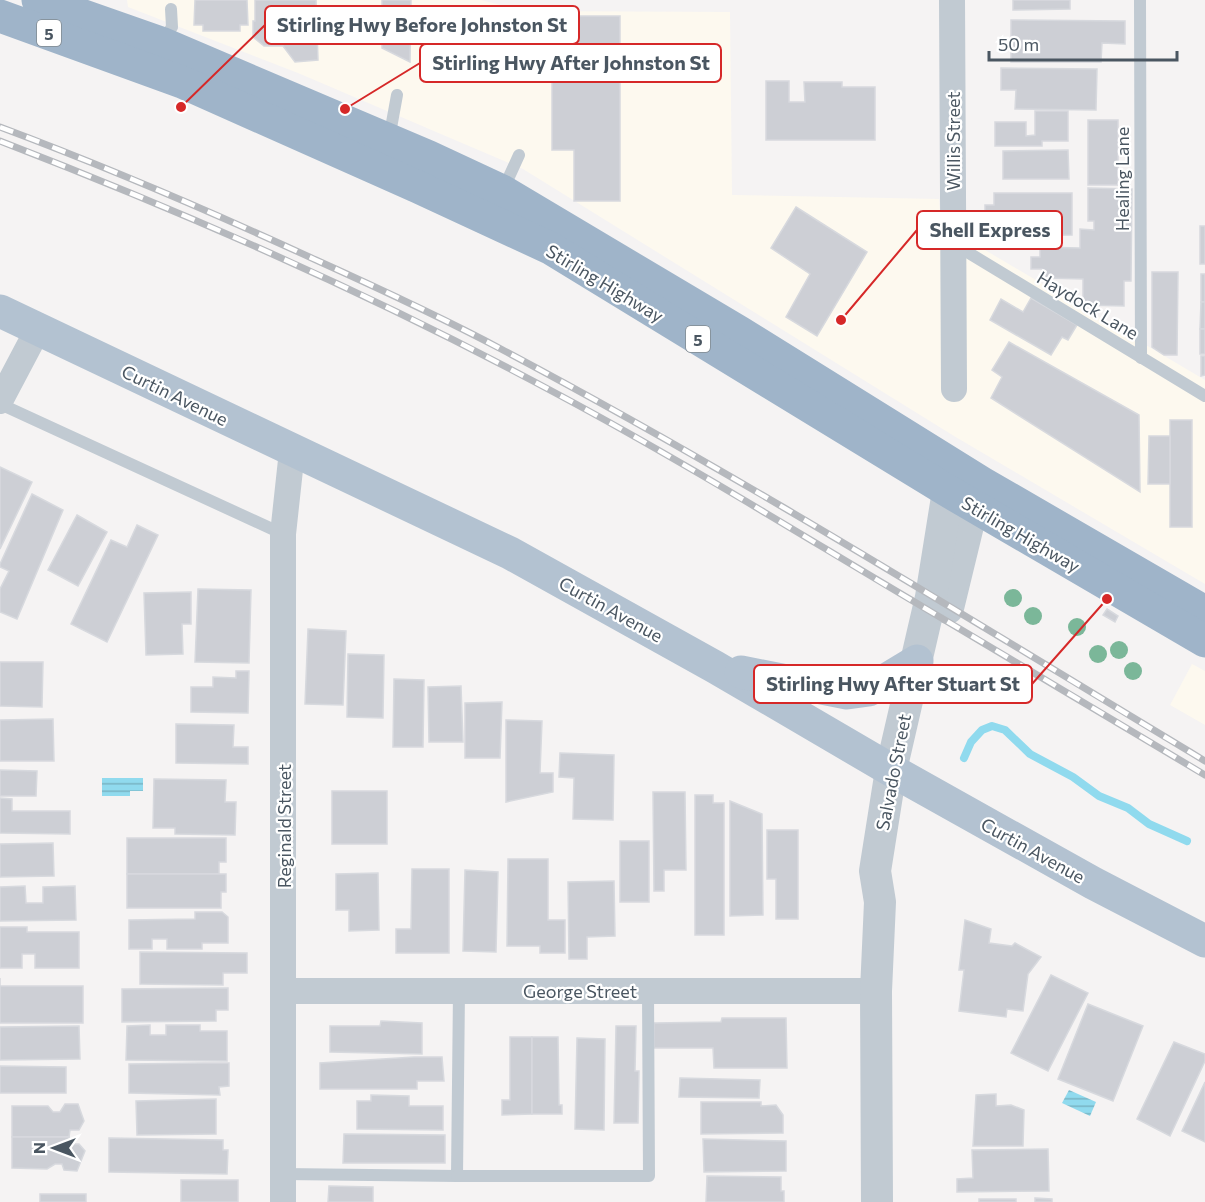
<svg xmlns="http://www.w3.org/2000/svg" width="1205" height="1202" font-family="Commissioner,sans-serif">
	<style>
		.commercial { fill: #fdf9ef }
		.water { fill: url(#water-rules) }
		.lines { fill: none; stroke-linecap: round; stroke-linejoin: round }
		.stream { stroke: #90daee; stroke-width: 8 }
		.building { fill: #cdcfd5; stroke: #d7d9de; stroke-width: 1.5 }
		.service { stroke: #c1cad2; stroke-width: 12 }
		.minor { stroke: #c1cad2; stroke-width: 26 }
		.tertiary { stroke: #c1cad2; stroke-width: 32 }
		.primary { stroke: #b3c2d1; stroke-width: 33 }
		.trunk { stroke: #9fb4c9; stroke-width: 33 }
		.rail-casing { stroke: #b5b8bd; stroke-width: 7 }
		.rail { stroke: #fff; stroke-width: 4.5; stroke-dasharray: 14; stroke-linecap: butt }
		.tree { fill: #7bb799 }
		.labels { text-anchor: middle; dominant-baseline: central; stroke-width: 4.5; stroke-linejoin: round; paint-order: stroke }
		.shield { fill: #fff; stroke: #808990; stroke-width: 1.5 }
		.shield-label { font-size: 16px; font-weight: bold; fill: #4a5661 }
		.street-label { font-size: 18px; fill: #4a5661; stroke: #fff }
		.leader { fill: none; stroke: #d62828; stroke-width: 2 }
		.callout-dot { fill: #d62828; stroke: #fff; stroke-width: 2 }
		.callout { fill: #fff; stroke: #d62828; stroke-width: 2 }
		.callout-label { font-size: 20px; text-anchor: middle; font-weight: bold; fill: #4a5661 }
	</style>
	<defs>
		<pattern id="water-rules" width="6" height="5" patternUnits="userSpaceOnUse" patternTransform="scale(1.5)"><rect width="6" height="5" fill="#90daee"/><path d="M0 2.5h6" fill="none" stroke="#78b4c4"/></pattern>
	</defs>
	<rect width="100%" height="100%" fill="#f5f3f3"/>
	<g class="commercial">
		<path d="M127,0H481L523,11L730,12L732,195L939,199L941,224L1205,380V584L954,436L523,169L298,73L128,7Z"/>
		<path d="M1192,664L1205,671V725L1170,705Z"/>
	</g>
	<g class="water">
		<path d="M102,778H143V791H130V796H102Z"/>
		<path d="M1069,1090L1096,1102L1090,1116L1062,1103Z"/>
	</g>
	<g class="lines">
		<path class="stream" d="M964,758L971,742L982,730L992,726L1005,730L1030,754L1073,777L1099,796L1128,808L1149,824L1187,841"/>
	</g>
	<g class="building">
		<path d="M195,0H247L248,25H240V31H203V25H194Z"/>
		<path d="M255,0H316L318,60L295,62L283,46H264L253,37V21H255Z"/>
		<path d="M382,0H411L410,62L382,48Z"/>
		<path d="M1013,0H1070V9L1013,10Z"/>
		<path d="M552,16H620V201H574V150H552Z"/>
		<path d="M1011,20L1125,21V44L1102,43L1101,62H1011Z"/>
		<path d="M1001,68L1097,69L1096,110L1015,109L1016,90H1001Z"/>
		<path d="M766,81H789V102H805L804,82H842V87H875V140H766Z"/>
		<path d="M1035,111H1068V141H1042V146H995V122H1026V136L1035,135Z"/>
		<rect x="1088" y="120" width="30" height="65"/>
		<path d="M1068,150L1069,179H1003V151Z"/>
		<path d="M1088,188L1132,189L1131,281H1124V306L1083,305V279L1042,278V269H1031V257H1040V247L1080,248V229L1094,230V221H1088Z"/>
		<path d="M994,193H1072V235L994,236V223H985V205H994Z"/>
		<path d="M796,207L867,252L817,336L786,317L810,274L771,248Z"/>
		<rect x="1200" y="226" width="5" height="38"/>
		<path d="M1152,272H1178L1177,355H1164L1152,347Z"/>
		<rect x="1201" y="274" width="4" height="28"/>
		<path d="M1031,298L1077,325L1068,340L1062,337L1051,355L990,320L1001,299L1023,312Z"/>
		<path d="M1201,302H1205V329H1200Z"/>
		<rect x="1200" y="329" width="5" height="25"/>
		<path d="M1009,342L1139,415L1140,492L991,398L1002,377L992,370Z"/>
		<path d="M1201,356H1205V375L1201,376Z"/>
		<rect x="1170" y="420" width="22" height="107"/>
		<path d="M1149,436H1170V484H1148Z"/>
		<path d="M0,467L32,482L0,549Z"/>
		<path d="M32,494L63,510L17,619L0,612V589L9,571L0,567V564Z"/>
		<path d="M77,515L107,532L78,586L48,570Z"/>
		<path d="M137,525L158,535L107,642L71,624L111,540L127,547Z"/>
		<path d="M198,589L251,590L249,663L195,662Z"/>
		<path d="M191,592V624H182L183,654L146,655L144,593Z"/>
		<path d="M1107,609L1118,616L1115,622L1103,615Z"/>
		<path d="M308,629L346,631L343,705L305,704Z"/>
		<path d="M348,654L384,655L383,718L347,717Z"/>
		<path d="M0,662H43L42,707L0,706Z"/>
		<path d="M236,671H249L248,713L191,712V687H213V677L236,678Z"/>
		<path d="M394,679L424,680L423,747H393Z"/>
		<path d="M461,686L463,742H429L428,687Z"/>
		<path d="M502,702L500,758H465V703Z"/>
		<path d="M53,719L54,761H0V720Z"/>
		<path d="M506,720L542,721L540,773H553V792L506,802Z"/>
		<path d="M176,724L234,725L233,747H248V764L176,763Z"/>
		<path d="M560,753L614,755L613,820L573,819L574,778L559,777Z"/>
		<path d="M0,770L37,771L36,796H0Z"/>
		<path d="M154,779L226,780L225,802H236L235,835L175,834V828H153Z"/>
		<rect x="332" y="791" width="55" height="53"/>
		<path d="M653,792H685L686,870H664V891H654Z"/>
		<path d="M695,795H713V803H724V935H695Z"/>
		<path d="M0,798L12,799V811H70V834L0,833Z"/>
		<path d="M730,801L762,814L763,915L730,916Z"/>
		<path d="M767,830H798V919H776V879H767Z"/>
		<path d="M127,838H226V862H219V874H127Z"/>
		<rect x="620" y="841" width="29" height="61"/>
		<path d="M53,843L54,876L0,877V844Z"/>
		<path d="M508,859H548V920H565V953H540V946H507Z"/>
		<path d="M412,869H449V953H396V929H411Z"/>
		<path d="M465,870L498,872L496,952L463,951Z"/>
		<path d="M378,873L379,930L349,931V910H336V874Z"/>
		<path d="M127,874H226V892H221V908H127Z"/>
		<path d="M614,881L615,936L587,937V959H569L568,882Z"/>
		<path d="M25,886L26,903H43V887L75,886L76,920L0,921V887Z"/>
		<path d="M195,912H222L228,917V943H202V949H167V939H152V949H129V920L195,919Z"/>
		<path d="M965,920L991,929L989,943L1012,946L1015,943L1041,957L1028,974L1023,1011L1007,1009L1006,1017L959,1011L964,970H959Z"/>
		<path d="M0,927H27V932H79V968H35V954H22V968H0Z"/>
		<path d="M140,952L247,953V973H223V985L140,984Z"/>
		<path d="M1051,975L1088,993L1048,1071L1011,1053Z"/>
		<path d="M0,978V986H83V1023H0Z"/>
		<path d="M228,988V1010H216V1021L122,1022V989Z"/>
		<path d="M1088,1004L1143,1026L1113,1101L1058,1079Z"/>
		<path d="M722,1018H786L787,1068H714L713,1048H654V1023L721,1022Z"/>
		<path d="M381,1021L422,1023V1054L330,1052V1026H380Z"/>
		<path d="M150,1025V1035H166V1025H200V1031H227V1061L126,1060L127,1026Z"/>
		<path d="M79,1026L80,1059L0,1060V1027Z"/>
		<path d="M616,1026H636L635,1071H639L638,1123H614Z"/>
		<path d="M510,1037H532V1114L502,1115V1100H510Z"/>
		<path d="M532,1037H558L559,1105H562V1114H532Z"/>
		<path d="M577,1038L605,1039L604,1130L575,1129Z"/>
		<path d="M1174,1042L1205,1054V1061L1170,1136L1137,1119Z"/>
		<path d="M414,1057H442L444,1081H417V1089H320V1063Z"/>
		<path d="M203,1063H229V1086L219,1087L220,1095L129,1093V1064Z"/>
		<path d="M0,1066L66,1067V1093H0Z"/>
		<path d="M680,1078L760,1080L759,1098L679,1097Z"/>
		<path d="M1205,1082V1142L1182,1131Z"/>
		<path d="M996,1094V1106L1011,1105L1024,1110L1023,1146H973L976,1095Z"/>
		<path d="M371,1095L409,1096V1106H443V1130L357,1129V1101H371Z"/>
		<path d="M216,1099V1134L137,1135L136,1101Z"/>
		<path d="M701,1102H761V1106L776,1105L783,1115V1133L701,1134Z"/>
		<path d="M65,1104H78L84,1121L79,1130H70L69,1137H12V1106H48L53,1112H60Z"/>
		<path d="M344,1134L445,1135V1163H343Z"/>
		<path d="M12,1137H69V1144H79L85,1151L77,1171L64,1170L62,1164H55L47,1169L12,1168Z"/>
		<path d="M109,1138L223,1140V1150H228L227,1174L109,1172Z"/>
		<path d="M703,1139L786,1141V1171L704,1172Z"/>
		<path d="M1048,1149L1049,1191L957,1192V1179L973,1178L972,1150Z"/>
		<path d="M707,1176L781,1177V1191H784V1202H706Z"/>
		<rect x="181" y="1180" width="57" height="22"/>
		<path d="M329,1186L373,1187V1202H328Z"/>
		<rect x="40" y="1194" width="46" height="8"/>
		<path d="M1035,1198L1052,1199V1202H1035Z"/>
		<rect x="979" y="1199" width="37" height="3"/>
	</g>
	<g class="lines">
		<g class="service">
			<path d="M1140,0L1141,358"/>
			<path d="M162,42L172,27L171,9"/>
			<path d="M389,139L397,95"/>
			<path d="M503,190L519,155"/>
			<path d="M954,244L1205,396"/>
			<path d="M0,404L283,534"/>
			<path d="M283,1174L457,1176L459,991"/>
			<path d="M457,1176H649L648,991"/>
		</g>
		<g class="minor">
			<path d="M952,0L954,389"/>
			<path d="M0,401L38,329"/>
			<path d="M284,991H876"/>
			<path d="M283,1202V534L292,451"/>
		</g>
		<g class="tertiary">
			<path d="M948,608L973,505L982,483"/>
			<path d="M877,1202L876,991L880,902L875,871L891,770L931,597L948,491L957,468"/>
		</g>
		<g class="primary">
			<path d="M0,311L510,553L715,667L891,770L1093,883L1205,941"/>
			<path d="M741,672L847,693L869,690L917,661"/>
		</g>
		<g class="trunk">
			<path d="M38,0L161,43L429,157L502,191L739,332L982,483L1205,612"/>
			<path d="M0,16L182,82L418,187L550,248L948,491L1205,641"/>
		</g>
		<defs>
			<g id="rail">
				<path d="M0,127C107,167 212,212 316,260C378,288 441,317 501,349C741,476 972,621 1205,761"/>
				<path d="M0,141C192,215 380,298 561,396C686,463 806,538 928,610C1021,665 1113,720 1205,775"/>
			</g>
		</defs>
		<use href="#rail" class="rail-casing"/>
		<use href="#rail" class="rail"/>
	</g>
	<g class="tree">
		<circle cx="1013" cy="598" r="9"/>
		<circle cx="1033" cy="616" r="9"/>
		<circle cx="1077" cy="627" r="9"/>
		<circle cx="1119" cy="650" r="9"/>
		<circle cx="1098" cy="654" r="9"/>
		<circle cx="1133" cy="671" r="9"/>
	</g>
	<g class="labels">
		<g class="shield">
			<rect x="37" y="20" width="24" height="26" rx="4.5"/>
			<rect x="686" y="326" width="24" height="26" rx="4.5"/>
		</g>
		<g class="shield-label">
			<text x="49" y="33">5</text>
			<text x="698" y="339">5</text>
		</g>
		<g class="street-label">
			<text transform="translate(953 141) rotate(-90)">Willis Street</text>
			<text transform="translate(1122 179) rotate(-90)">Healing Lane</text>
			<text transform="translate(605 283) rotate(31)">Stirling Highway</text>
			<text transform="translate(1088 305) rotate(31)">Haydock Lane</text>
			<text transform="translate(175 395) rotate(26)">Curtin Avenue</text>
			<text transform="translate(1021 534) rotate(30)">Stirling Highway</text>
			<text transform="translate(611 609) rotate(29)">Curtin Avenue</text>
			<text transform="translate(893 772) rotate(-79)">Salvado Street</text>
			<text transform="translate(284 826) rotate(-90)">Reginald Street</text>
			<text transform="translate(1033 850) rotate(29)">Curtin Avenue</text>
			<text x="580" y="991">George Street</text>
		</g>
	</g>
	<path class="leader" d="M181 107L265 25M345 109L420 63M841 320L917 230M1107 599L1032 684"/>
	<g class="callout-dot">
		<circle cx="181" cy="107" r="6"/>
		<circle cx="345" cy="109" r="6"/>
		<circle cx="841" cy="320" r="6"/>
		<circle cx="1107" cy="599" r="6"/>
	</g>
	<g class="callout">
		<rect x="265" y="6" width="314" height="38" rx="6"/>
		<rect x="420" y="44" width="301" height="38" rx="6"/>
		<rect x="917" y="211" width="145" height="38" rx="6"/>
		<rect x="754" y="665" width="278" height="38" rx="6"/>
	</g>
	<g class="callout-label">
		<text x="422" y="32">Stirling Hwy Before Johnston St</text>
		<text x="571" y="70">Stirling Hwy After Johnston St</text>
		<text x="990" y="237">Shell Express</text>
		<text x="893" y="691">Stirling Hwy After Stuart St</text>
	</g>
	<g transform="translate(54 1148) rotate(270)" stroke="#ffffff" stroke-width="4.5" paint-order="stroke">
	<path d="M0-4.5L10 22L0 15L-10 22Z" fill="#4a5661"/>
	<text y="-9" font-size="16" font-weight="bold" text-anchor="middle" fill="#4a5661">N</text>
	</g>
	<path d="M989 51v9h188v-9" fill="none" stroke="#4a5661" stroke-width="3"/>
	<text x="998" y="51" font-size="18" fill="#4a5661" stroke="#ffffff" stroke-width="4.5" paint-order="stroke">50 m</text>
</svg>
